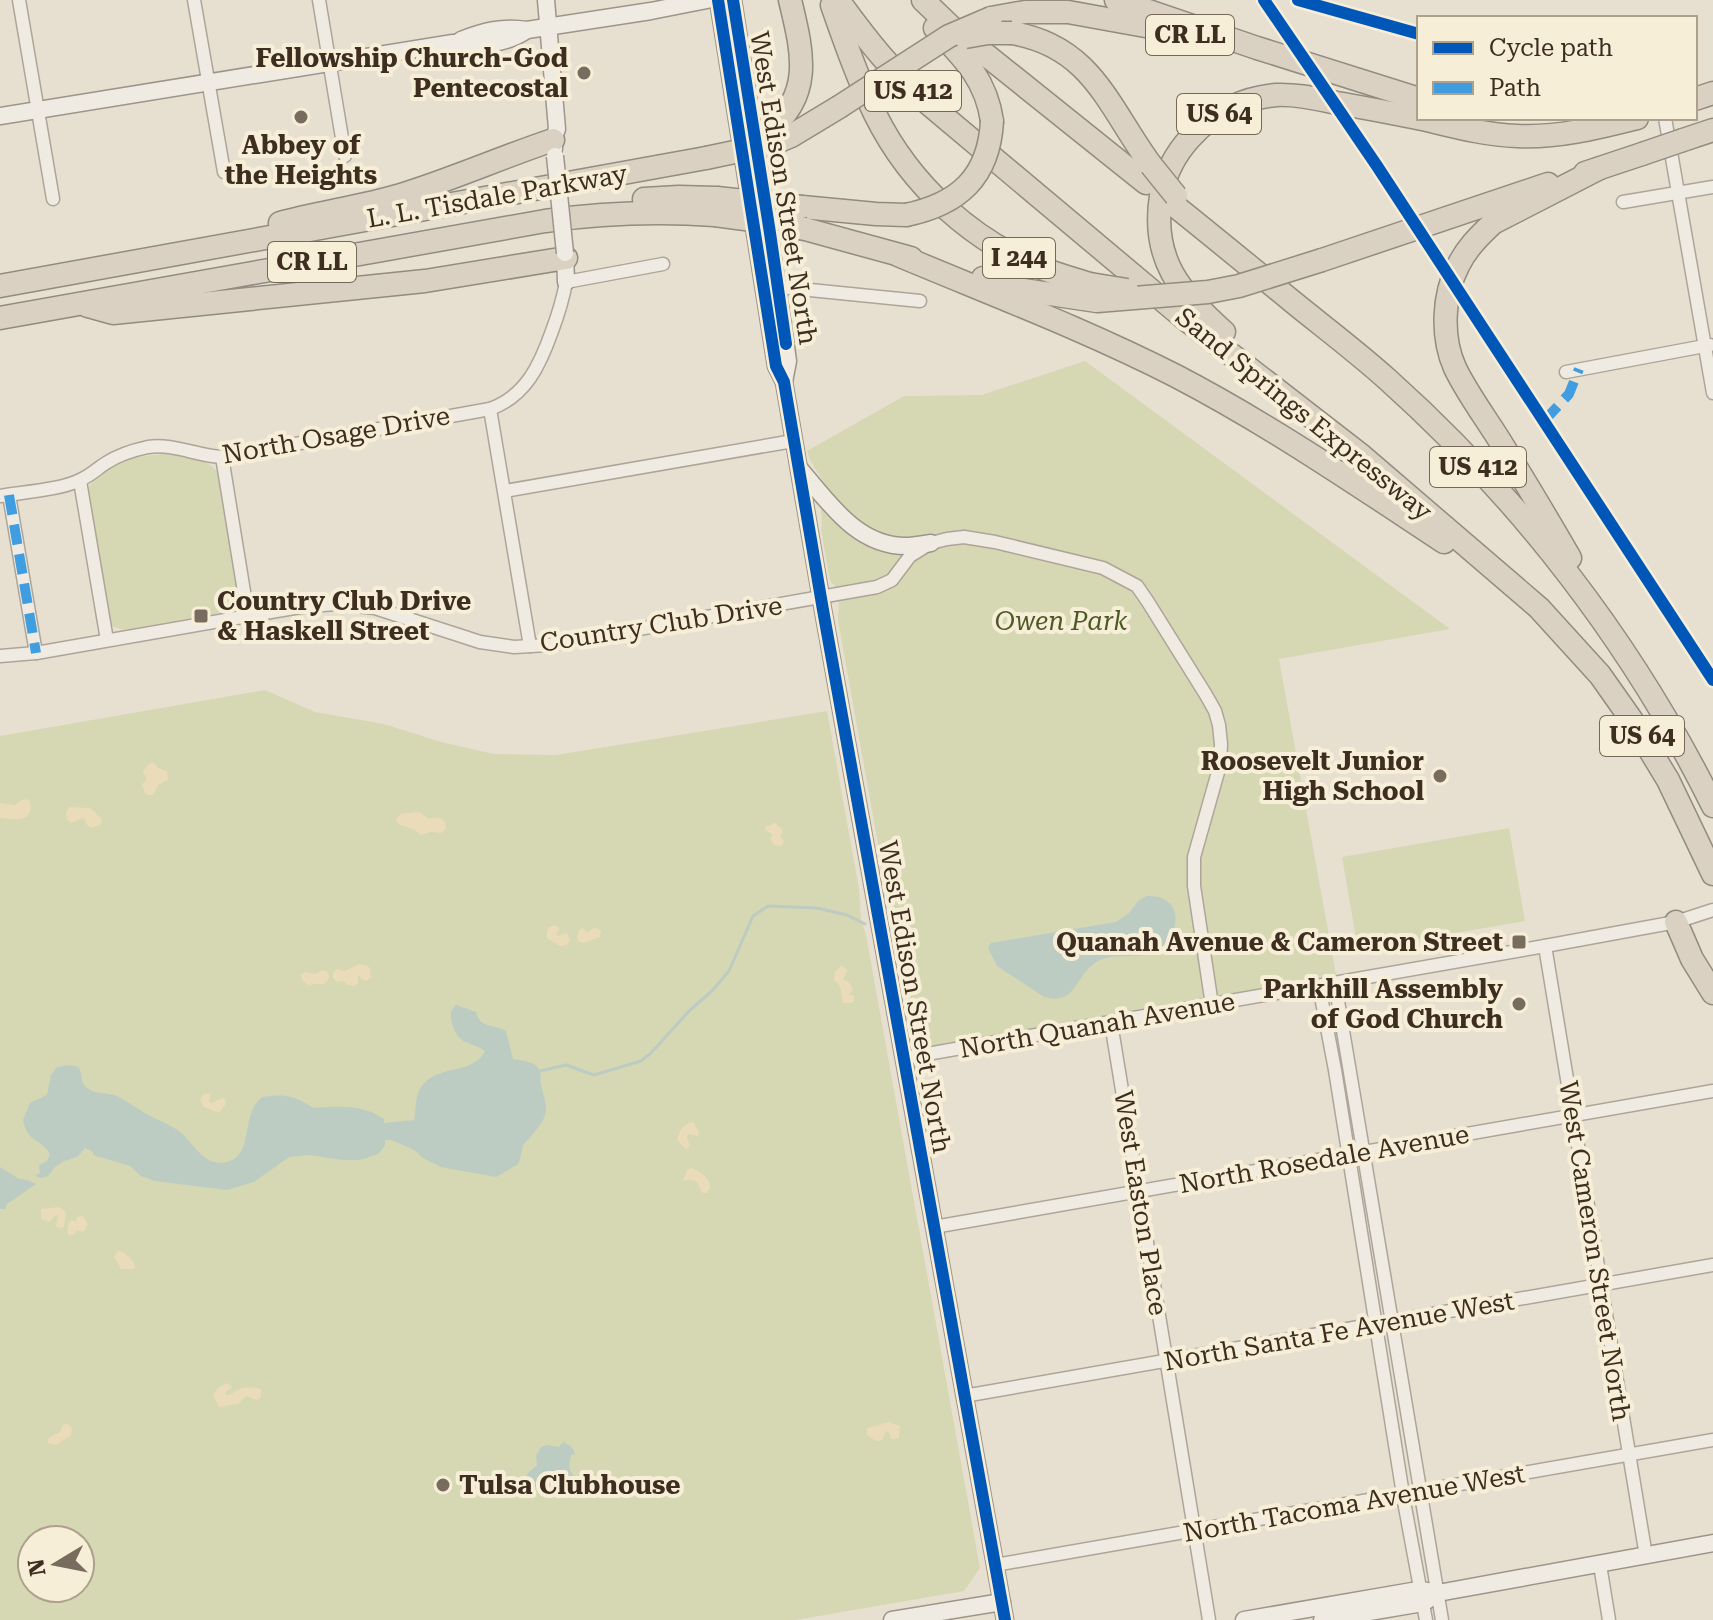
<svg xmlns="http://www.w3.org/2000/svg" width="1713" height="1620" font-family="'Roboto Serif',serif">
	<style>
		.green { fill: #d6d7b3; fill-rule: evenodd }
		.sand { fill: #eadcb9 }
		.water { fill: #bcccc2 }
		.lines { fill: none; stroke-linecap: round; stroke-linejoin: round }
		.stream { stroke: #bcccc2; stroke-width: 3 }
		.street-casing { stroke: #ada599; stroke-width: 15 }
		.secondary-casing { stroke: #9c958a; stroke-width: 19 }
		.highway-casing { stroke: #928b80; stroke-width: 25 }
		.street { stroke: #efebe3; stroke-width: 12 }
		.secondary { stroke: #efebe3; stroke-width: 16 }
		.highway { stroke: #dad1c2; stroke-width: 22 }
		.secondary-bridge-casing { stroke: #9c958a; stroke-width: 19; stroke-linecap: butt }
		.highway-bridge-casing { stroke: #928b80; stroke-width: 25; stroke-linecap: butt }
		.secondary-bridge { stroke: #efebe3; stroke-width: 16 }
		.highway-bridge { stroke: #dad1c2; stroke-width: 22 }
		.quiet { stroke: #3f9de0; stroke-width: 10; stroke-dasharray: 20 10; stroke-linecap: butt }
		.cycleway-casing { stroke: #f7eed8; stroke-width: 17 }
		.cycleway { stroke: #0057b8; stroke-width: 12 }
		.poi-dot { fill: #786c5e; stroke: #f7eed8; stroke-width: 3 }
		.labels { text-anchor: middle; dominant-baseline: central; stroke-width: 8; stroke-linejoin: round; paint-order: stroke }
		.shield { fill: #f7eed8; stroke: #756857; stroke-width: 2 }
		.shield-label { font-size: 24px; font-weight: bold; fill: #3d2e20 }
		.poi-label { font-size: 26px; font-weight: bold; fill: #3d2e20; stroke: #f7eed8; text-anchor: end }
		.street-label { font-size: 26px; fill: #3d2e20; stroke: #f7eed8 }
		.park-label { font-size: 26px; font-style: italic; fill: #4d5a26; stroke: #f7eed8 }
	</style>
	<rect width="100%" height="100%" fill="#e7e0d1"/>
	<g class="green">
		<path d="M1085,361L1450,629L1279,659L1336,975L918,1048L915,1046L913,1039L838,620L839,602L834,584H832L830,580L821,530C824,511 816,506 826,486L810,460L807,451L904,396L982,395Z"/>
		<path d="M164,454C182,456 204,457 217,471L239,603L233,611L124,630L111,626L88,490C99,462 137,456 164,454Z"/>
		<path d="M265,690L315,712L384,724L441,742L494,754L556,755L827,711L859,889L861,920L866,935L980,1568L964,1591L796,1620H0V736ZM32,1540H80V1588H32Z"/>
		<path d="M1509,828L1525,921L1358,950L1342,857Z"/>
	</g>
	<g class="sand">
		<path d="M150,763H154L158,768L167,771L168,780L158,785L153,795H147L143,789L142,784L146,781L147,778L144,775L143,771Z"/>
		<path d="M25,799L30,801C34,824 15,819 0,818V803L15,805L21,800Z"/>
		<path d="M69,807L90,808L102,819L100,825L91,828L86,824L85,819L82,818L71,823L67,819L66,813Z"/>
		<path d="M417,812L421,813L429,819C437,817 441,816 446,824L445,830L441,833L431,832L421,835L415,830L398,824L396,820L400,814Z"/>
		<path d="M774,822L782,829L783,832L780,837L784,841L782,846L774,845L771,840L772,834L765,830L766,826H770Z"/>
		<path d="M556,925L560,929L556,933L557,936L567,933L570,940L567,945L560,946L547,938V932L549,927Z"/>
		<path d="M595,927L601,931L600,937L583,943L579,942L577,939L579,930L583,928L587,933Z"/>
		<path d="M359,964L366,965L370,968L371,977L367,981L363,980L358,975V984L353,986L346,984L344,981L337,982L333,978V973L336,969L345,971Z"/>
		<path d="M841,966L848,970L843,979L850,983L853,990L849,994L854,996V1001L851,1003H843L840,986L834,980L835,972Z"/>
		<path d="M323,970L328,972L329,978L324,984H314L309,986L302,980L301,975L304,972L315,974Z"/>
		<path d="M204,1094H211L209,1101L211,1103L223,1098L226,1100L225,1105L219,1113L204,1107L200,1099Z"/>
		<path d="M693,1122L699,1132L698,1136L688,1134L687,1138L690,1146L686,1149L677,1140C679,1131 683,1124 693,1122Z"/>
		<path d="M691,1168C700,1171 711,1179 710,1188L707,1193H703C699,1190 699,1182 695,1181C691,1179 687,1181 683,1180L687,1170Z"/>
		<path d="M59,1207L66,1212L64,1227L59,1228L56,1226L58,1217L56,1215L49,1222L41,1219V1209Z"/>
		<path d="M83,1216L88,1224L85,1230L82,1232L77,1230L74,1234L68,1235C67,1229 67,1225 71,1220L76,1222L77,1217Z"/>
		<path d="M118,1251C125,1251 132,1259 135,1266L134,1269H121L114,1257Z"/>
		<path d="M226,1383L231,1385L232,1387L225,1393L226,1395C233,1395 234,1391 240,1389C245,1387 256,1387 261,1389V1397L257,1400L246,1396L238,1404L219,1407L213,1395L218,1388Z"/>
		<path d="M889,1422L900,1426L899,1438L891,1439L889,1432L886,1431L882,1440C876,1443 872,1438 867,1435V1428Z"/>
		<path d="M67,1423L72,1428L71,1435L56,1445L48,1443L47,1439L60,1432L63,1425Z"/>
	</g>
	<g class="water">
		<path d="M1147,896C1181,895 1183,927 1162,947C1143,965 1111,947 1091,966C1074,982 1074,1005 1044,997L997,966L988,948L991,943L1116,922L1129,913L1139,900Z"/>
		<path d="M456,1005L476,1012C481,1029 490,1023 506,1031L513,1059C522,1061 538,1061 540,1072C541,1076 540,1081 541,1085C548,1111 550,1114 531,1136C529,1139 524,1143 523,1146C521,1152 521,1158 518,1164L496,1177L441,1167L423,1158L414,1150L392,1140H385V1146L378,1154L360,1160H343L309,1155L289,1157L254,1182L227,1190L155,1181L141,1176L130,1166L93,1155V1152L85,1148L77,1157L64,1161L55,1167L48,1176L41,1178L35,1176L40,1173L39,1165L47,1161L50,1154C42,1139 27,1143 23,1120L30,1103L47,1095L51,1075L57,1067C94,1059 72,1080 90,1090C98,1094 106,1093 114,1095C126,1100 136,1108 147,1114C157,1120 170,1124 180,1132C195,1144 205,1170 230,1161C254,1151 240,1116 262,1097C285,1094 293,1095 313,1108C337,1106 364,1104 384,1119V1123L414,1120C416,1110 415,1098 420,1089C434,1063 474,1076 485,1051C469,1040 458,1046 452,1023C450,1014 450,1011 456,1005Z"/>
		<path d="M0,1167L19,1179L27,1180L36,1184L7,1204L5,1209H0Z"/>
		<path d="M563,1442C570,1445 573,1447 575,1454L571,1455C569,1466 567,1469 576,1478L575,1488L566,1491L553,1479L548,1480L539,1487C531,1487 521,1480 529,1472C531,1469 534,1468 537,1466L536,1456L541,1447L547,1445L559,1447Z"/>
	</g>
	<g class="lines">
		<path class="stream" d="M540,1071L566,1065L594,1075L641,1061L651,1053L689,1011L712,991L729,971L753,916L768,906L817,908L847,915L865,924"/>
		<defs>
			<g id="street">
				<path d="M19,0L53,199"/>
				<path d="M194,0L224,172"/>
				<path d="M319,0L345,156"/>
				<path d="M1665,118L1713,393"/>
				<path d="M1623,202L1713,187"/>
				<path d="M770,286L920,301"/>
				<path d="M1566,372L1710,345"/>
				<path d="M490,409L530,646"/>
				<path d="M222,457L248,616"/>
				<path d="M80,481L107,640"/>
				<path d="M505,491L793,441"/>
				<path d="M9,495L36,653"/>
				<path d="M0,496C23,492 60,490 80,480C90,476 98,468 106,463C118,455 134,450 148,447C173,443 197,456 222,457L490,409C526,396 540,365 552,331C558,315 563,299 566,282L663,264"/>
				<path d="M0,656L36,653L300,607L335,604L375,608L480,642L514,647L548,645L877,587L892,580L910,556L931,543L947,539L964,537L995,542L1103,568L1137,586L1148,602L1206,695L1215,711L1219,725L1221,744L1220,765L1194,857V886L1212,1005"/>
				<path d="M1545,946L1646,1556"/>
				<path d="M1335,983L1442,1620"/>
				<path d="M1319,986L1335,1070L1405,1507L1426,1620"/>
				<path d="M1111,1023L1209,1620"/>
				<path d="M904,1058L1545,946L1676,922L1713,910"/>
				<path d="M934,1227L1713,1091"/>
				<path d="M964,1396L1713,1265"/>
				<path d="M995,1565L1713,1440"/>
				<path d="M1600,1565L1609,1620"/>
			</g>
			<g id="secondary">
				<path d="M546,0L557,129L553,140L554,149"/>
				<path d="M718,0L776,366L784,382L823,610L1005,1620"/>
				<path d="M733,0L783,325L788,361L784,382"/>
				<path d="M461,40C484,31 503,26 527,30L651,11L707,0"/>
				<path d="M0,116L453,43C481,44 504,46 527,30"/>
				<path d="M565,253L566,282"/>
				<path d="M799,468C828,501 856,546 906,546C914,546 923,544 931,543"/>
				<path d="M892,1620L1002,1602"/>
				<path d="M1244,1620L1412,1591L1421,1590L1438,1593L1713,1543"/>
				<path d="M1322,1620L1423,1603L1438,1593"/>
			</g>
			<g id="highway">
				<path d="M838,0C867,40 892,72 930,105L1184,318L1362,456L1539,608L1600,675L1631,719L1668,780L1713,874"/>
				<path d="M923,0L950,26L1146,183"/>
				<path d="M1116,0L1257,48L1419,99"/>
				<path d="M832,5C845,42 858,79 875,114C910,185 974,244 1049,271C1063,276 1077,280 1090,284"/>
				<path d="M991,18L1025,12H1068L1173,31"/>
				<path d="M935,28C963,57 986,79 992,121"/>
				<path d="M1012,33C1092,46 1109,108 1151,165"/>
				<path d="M1695,99L1713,93"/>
				<path d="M766,132C815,96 802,50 790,0"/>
				<path d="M1683,140L1713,130"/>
				<path d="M772,144L791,136L839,107"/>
				<path d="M1585,173L1642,154"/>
				<path d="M644,199L679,197L717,198"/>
				<path d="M1175,206C1215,238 1254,270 1293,302C1325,328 1357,352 1387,379C1521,499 1633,644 1713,806"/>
				<path d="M802,207L876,214L906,215"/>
				<path d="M280,223C320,212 361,207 401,195C453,179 502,157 553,140"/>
				<path d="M805,229L911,258"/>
				<path d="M898,255C991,294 1086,330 1176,376C1270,425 1356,484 1444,542"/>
				<path d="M1322,260L1548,184"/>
				<path d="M983,278L1023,290L1097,301"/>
				<path d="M0,286L706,158"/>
				<path d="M88,306L113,313L425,281L566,258"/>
				<path d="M0,318L545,221C602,213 658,211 715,215"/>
				<path d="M1224,332C1180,293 1151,259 1161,196C1165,174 1176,153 1191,137C1213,112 1244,98 1276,95C1297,94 1317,99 1337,103C1367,108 1397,114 1427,120C1456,127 1486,135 1517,136C1558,138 1597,128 1637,118"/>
				<path d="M1570,558C1547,518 1524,480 1500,441C1485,417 1467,393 1455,368C1441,337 1443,295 1458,266C1466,249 1479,236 1493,223L1598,169"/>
				<path d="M1676,922L1692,959L1713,993"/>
			</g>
		</defs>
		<use href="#street" class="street-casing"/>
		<use href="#secondary" class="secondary-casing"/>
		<use href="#highway" class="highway-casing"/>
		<use href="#street" class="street"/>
		<use href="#secondary" class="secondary"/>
		<use href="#highway" class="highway"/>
		<defs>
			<path id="secondary-bridge" d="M555,156L565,253"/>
			<g id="highway-bridge">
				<path d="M965,37L988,33H1012"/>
				<path d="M839,107L949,36L991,18"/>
				<path d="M1642,154L1683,140"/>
				<path d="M706,158L772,144"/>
				<path d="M1151,165L1176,196"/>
				<path d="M717,198L802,207"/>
				<path d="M715,215L760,221L805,229"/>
				<path d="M906,215C959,204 989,177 992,121"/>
				<path d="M1090,284L1127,290"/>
				<path d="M1097,301L1208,292L1239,286L1322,260"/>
			</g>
		</defs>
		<use href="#secondary-bridge" class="secondary-bridge-casing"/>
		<use href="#highway-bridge" class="highway-bridge-casing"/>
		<use href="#secondary-bridge" class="secondary-bridge"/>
		<use href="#highway-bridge" class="highway-bridge"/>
		<g class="quiet">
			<path d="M1544,421L1569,394L1579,369"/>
			<path d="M9,495L36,653"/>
		</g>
		<defs>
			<g id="cycleway">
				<path d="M718,0L776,366L784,382L823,610L1005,1620"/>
				<path d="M733,0L770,233L786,344"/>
				<path d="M1264,0L1377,166L1713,680"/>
				<path d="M1298,0L1419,34"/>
			</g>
		</defs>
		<use href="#cycleway" class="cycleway-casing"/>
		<use href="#cycleway" class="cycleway"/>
	</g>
	<g class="poi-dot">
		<circle cx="584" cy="73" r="8"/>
		<circle cx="301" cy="117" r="8"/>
		<rect x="193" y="608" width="16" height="16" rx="4"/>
		<circle cx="1440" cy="776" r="8"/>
		<rect x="1511" y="934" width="16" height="16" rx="4"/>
		<circle cx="1519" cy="1004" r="8"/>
		<circle cx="443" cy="1485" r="8"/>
	</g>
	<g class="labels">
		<g class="shield">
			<rect x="1146" y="15" width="88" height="40" rx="6"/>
			<rect x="865" y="71" width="96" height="40" rx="6"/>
			<rect x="1177" y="94" width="84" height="40" rx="6"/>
			<rect x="983" y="238" width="72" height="40" rx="6"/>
			<rect x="268" y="242" width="88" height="40" rx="6"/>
			<rect x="1430" y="447" width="96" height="40" rx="6"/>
			<rect x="1600" y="716" width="84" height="40" rx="6"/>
		</g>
		<g class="shield-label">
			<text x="1190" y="35">CR LL</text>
			<text x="913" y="91">US 412</text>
			<text x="1219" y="114">US 64</text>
			<text x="1019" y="258">I 244</text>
			<text x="312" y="262">CR LL</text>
			<text x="1478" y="467">US 412</text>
			<text x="1642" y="736">US 64</text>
		</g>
		<g class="poi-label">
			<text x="568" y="58">Fellowship Church-God<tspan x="568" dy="30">Pentecostal</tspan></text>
			<text x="301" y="145" text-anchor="middle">Abbey of<tspan x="301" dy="30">the Heights</tspan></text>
			<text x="217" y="601" text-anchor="start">Country Club Drive<tspan x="217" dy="30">&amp; Haskell Street</tspan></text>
			<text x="1424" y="761">Roosevelt Junior<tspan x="1424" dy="30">High School</tspan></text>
			<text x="1503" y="942">Quanah Avenue &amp; Cameron Street</text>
			<text x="1503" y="989">Parkhill Assembly<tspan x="1503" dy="30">of God Church</tspan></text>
			<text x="459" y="1485" text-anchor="start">Tulsa Clubhouse</text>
		</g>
		<g class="street-label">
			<text transform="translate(784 188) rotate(81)">West Edison Street North</text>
			<text transform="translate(497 196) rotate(-10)">L. L. Tisdale Parkway</text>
			<text transform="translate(1304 414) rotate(39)">Sand Springs Expressway</text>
			<text transform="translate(336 435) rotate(-10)">North Osage Drive</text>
			<text transform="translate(661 624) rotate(-9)">Country Club Drive</text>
			<text transform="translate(915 997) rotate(80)">West Edison Street North</text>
			<text transform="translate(1097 1025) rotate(-10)">North Quanah Avenue</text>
			<text transform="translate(1324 1159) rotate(-10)">North Rosedale Avenue</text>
			<text transform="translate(1141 1203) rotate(81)">West Easton Place</text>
			<text transform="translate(1595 1251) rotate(81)">West Cameron Street North</text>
			<text transform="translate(1339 1331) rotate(-10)">North Santa Fe Avenue West</text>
			<text transform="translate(1354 1503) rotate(-10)">North Tacoma Avenue West</text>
		</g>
		<g class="park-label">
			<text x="1061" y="621">Owen Park</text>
		</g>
	</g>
	<rect x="1417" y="16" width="280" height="104" fill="#f7eed8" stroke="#ada18e" stroke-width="2"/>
	<rect x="1433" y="42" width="40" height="12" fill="#0057b8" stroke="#ada18e" stroke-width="2"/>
	<text x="1489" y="56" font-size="24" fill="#3d2e20">Cycle path</text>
	<rect x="1433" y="82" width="40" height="12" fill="#3f9de0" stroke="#ada18e" stroke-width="2"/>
	<text x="1489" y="96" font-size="24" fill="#3d2e20">Path</text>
	<g transform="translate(56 1564) rotate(260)"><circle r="38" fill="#f7eed8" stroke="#ada18e" stroke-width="2"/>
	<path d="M0-6L14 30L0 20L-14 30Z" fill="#786c5e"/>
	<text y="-12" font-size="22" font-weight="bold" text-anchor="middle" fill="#3d2e20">N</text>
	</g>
</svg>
